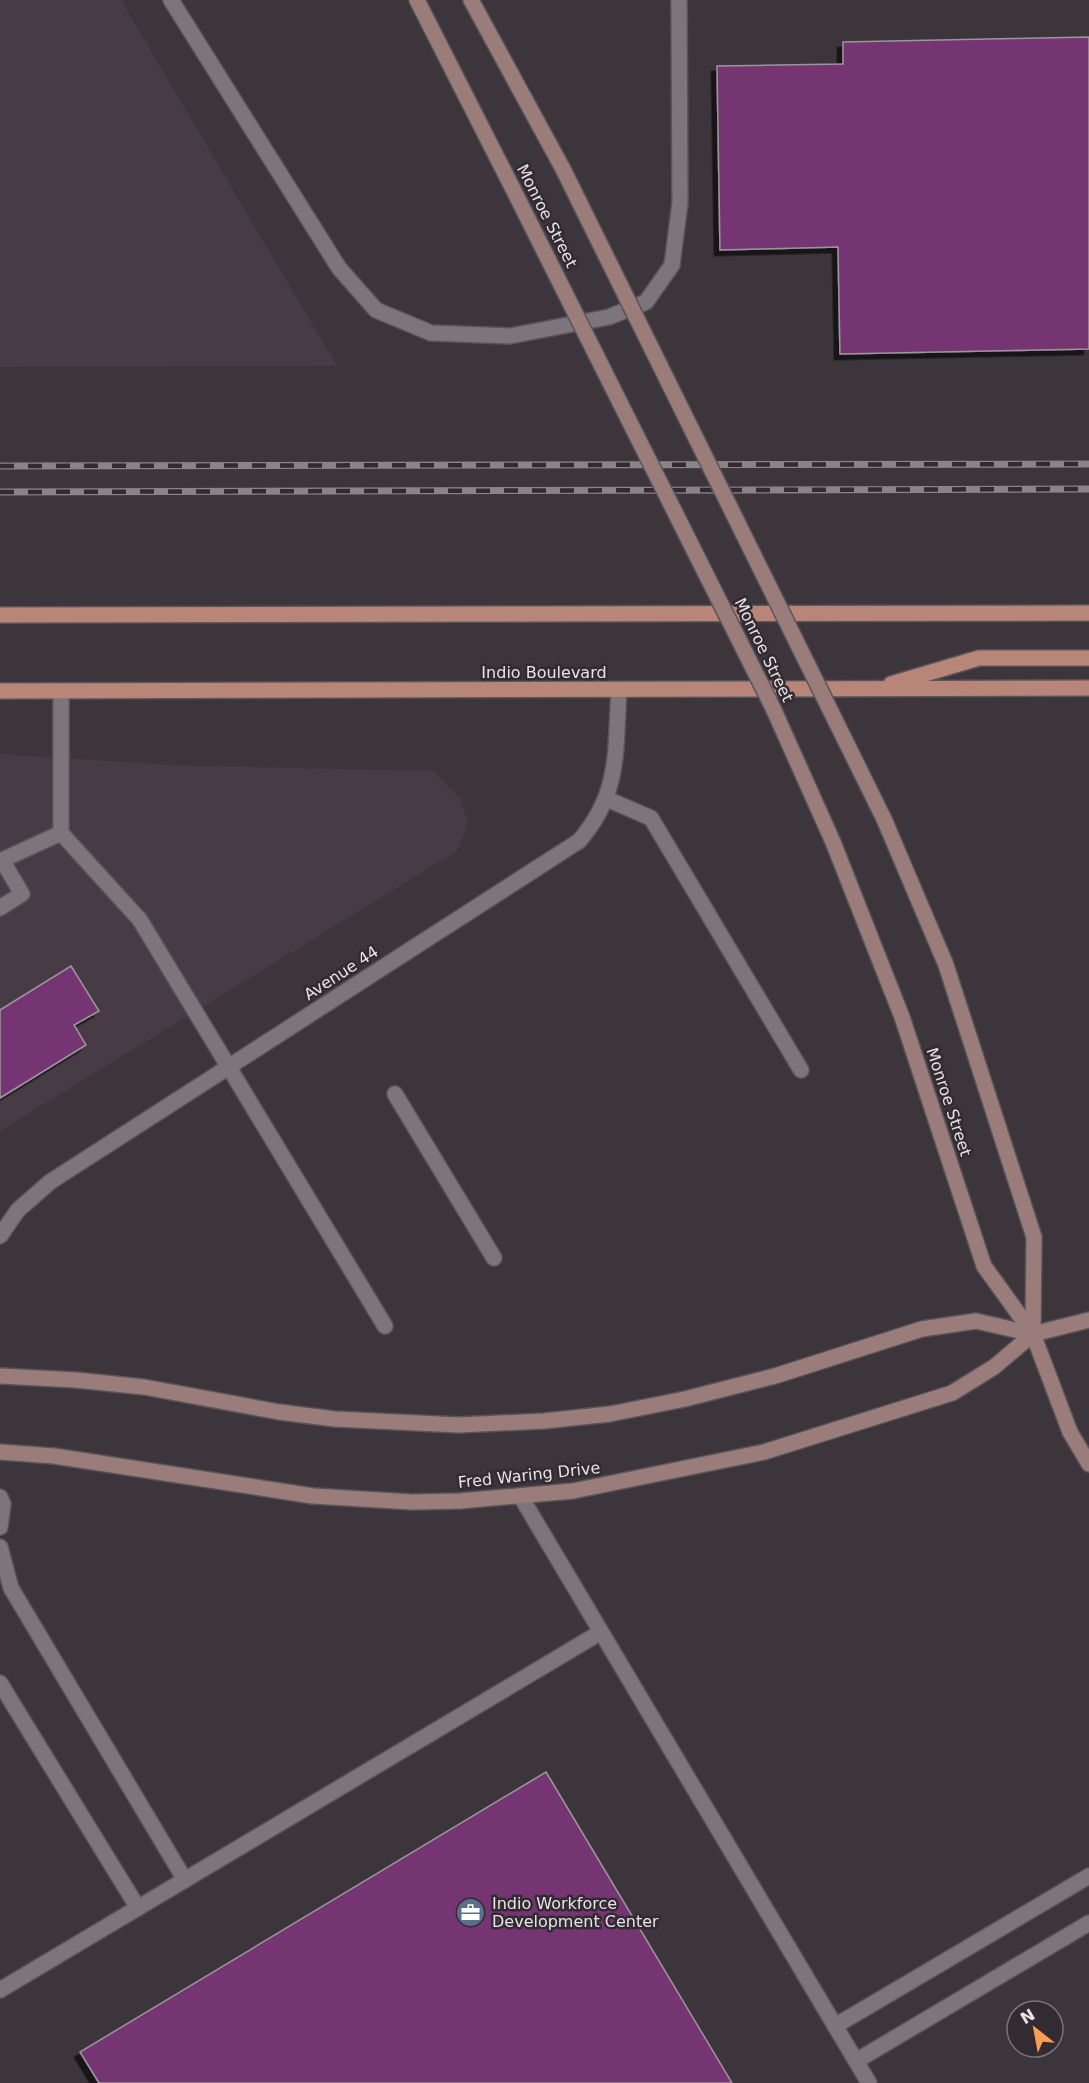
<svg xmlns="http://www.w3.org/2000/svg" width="1089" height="2083" font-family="'DejaVu Sans',sans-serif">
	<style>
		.built { fill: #473b46 }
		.building { fill: #753572; stroke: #9d959c; stroke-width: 1.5; filter: url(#shadow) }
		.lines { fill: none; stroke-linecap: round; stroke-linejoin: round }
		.lane-casing { stroke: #5a5459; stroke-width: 18 }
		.street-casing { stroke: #5a5459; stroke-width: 18 }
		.secondary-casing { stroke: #5a5459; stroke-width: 18 }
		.primary-casing { stroke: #5a5459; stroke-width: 18 }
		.lane { stroke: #7d757c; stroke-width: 15 }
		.street { stroke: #7d757c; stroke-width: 15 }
		.secondary { stroke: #9a7d7a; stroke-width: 15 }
		.primary { stroke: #b78679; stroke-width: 15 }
		.rail-casing { stroke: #8a8489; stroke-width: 7 }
		.rail { stroke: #322b31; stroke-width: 4.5; stroke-dasharray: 14; stroke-linecap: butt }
		.secondary-bridge-casing { stroke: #5a5459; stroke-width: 18; stroke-linecap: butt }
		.secondary-bridge { stroke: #9a7d7a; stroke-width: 15 }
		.labels { text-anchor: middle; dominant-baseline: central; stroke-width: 5; stroke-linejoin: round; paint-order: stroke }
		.street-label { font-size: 16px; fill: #e7e3e7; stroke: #322b31 }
		.poi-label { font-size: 16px; fill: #e7e3e7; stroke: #322b31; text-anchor: start }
	</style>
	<defs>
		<filter id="shadow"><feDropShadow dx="-5.5" dy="5.5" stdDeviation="0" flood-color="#0009"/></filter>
	</defs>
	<rect width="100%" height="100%" fill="#3c353b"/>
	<g class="built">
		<path d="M0,0H121L337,366L0,367Z"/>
		<path d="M0,754L172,765L433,771L461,800L468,823L457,851L0,1131Z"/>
	</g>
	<g class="building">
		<path d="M1089,37V349L840,354L838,247L720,250L717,66L843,64V42Z"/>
		<path d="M71,966L99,1011L74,1025L86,1045L0,1098V1010Z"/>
		<path d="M546,1772L732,2083H99L80,2052Z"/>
	</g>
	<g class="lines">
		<defs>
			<g id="lane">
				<path d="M171,0L339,268L376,310L431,333L510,336L609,317L646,302L672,265L680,203L679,0"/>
				<path d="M61,691V833L140,920L385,1326"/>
				<path d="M607,799L651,818L801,1070"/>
				<path d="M0,908L22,894L2,860L61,833"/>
				<path d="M395,1094L494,1258"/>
				<path d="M0,1497L3,1504L0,1527"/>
				<path d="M521,1497L869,2083"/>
				<path d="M0,1547L11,1588L185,1880"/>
				<path d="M0,1683L138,1908"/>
				<path d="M0,1990L601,1632"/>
				<path d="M835,2026L1089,1876"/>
				<path d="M856,2061L1089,1923"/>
			</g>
			<path id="street" d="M0,1236L18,1210L50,1182L579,841C621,793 615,749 619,690"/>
			<g id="secondary">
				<path d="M417,0L513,189"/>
				<path d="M471,0L563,169"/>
				<path d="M884,819L946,965L1034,1237L1033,1334"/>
				<path d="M833,842L902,1017L984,1266L1033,1334L1070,1432L1089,1464"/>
				<path d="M0,1376L76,1380L144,1387L279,1412L335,1419L459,1425L544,1421L610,1414L685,1399L775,1376L922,1329L976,1321L1033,1334"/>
				<path d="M0,1452L54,1456L313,1496L412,1502L460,1501L573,1491L764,1452L952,1393L994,1367L1033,1334L1089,1320"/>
			</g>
			<g id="primary">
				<path d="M0,615L1089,613"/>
				<path d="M891,684L979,658H1089"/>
				<path d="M0,691L1089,688"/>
			</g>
		</defs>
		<use href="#lane" class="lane-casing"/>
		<use href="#street" class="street-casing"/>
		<use href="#secondary" class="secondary-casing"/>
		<use href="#primary" class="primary-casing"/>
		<use href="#lane" class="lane"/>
		<use href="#street" class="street"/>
		<use href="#secondary" class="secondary"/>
		<use href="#primary" class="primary"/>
		<defs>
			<g id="rail">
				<path d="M0,466L1089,464"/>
				<path d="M0,492L1089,489"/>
			</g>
		</defs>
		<use href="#rail" class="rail-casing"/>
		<use href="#rail" class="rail"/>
		<defs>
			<g id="secondary-bridge">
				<path d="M563,169L884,819"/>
				<path d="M513,189L773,708L833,842"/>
			</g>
		</defs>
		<use href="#secondary-bridge" class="secondary-bridge-casing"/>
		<use href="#secondary-bridge" class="secondary-bridge"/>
	</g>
	<defs>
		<symbol id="office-disc" viewBox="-11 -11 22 22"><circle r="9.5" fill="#5c6f8a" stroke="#322b31"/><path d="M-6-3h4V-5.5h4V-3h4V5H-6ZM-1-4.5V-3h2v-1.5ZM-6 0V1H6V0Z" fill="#fff"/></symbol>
	</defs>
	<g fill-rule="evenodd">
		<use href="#office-disc" x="454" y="1896" width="33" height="33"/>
	</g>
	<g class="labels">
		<g class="street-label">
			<text transform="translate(547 216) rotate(63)">Monroe Street</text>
			<text transform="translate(764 650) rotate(64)">Monroe Street</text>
			<text x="544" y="672">Indio Boulevard</text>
			<text transform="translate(341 973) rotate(-33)">Avenue 44</text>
			<text transform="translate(949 1102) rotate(72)">Monroe Street</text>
			<text transform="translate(529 1475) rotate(-6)">Fred Waring Drive</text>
		</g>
		<g class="poi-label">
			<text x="492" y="1903">Indio Workforce<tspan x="492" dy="18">Development Center</tspan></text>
		</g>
	</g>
	<g transform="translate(1035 2029) rotate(329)"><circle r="28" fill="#322b31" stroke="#7a757a" stroke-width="1.5"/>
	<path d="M0-4.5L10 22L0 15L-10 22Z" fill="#fa9f4f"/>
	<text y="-9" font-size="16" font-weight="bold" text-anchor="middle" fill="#e7e3e7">N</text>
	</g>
</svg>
